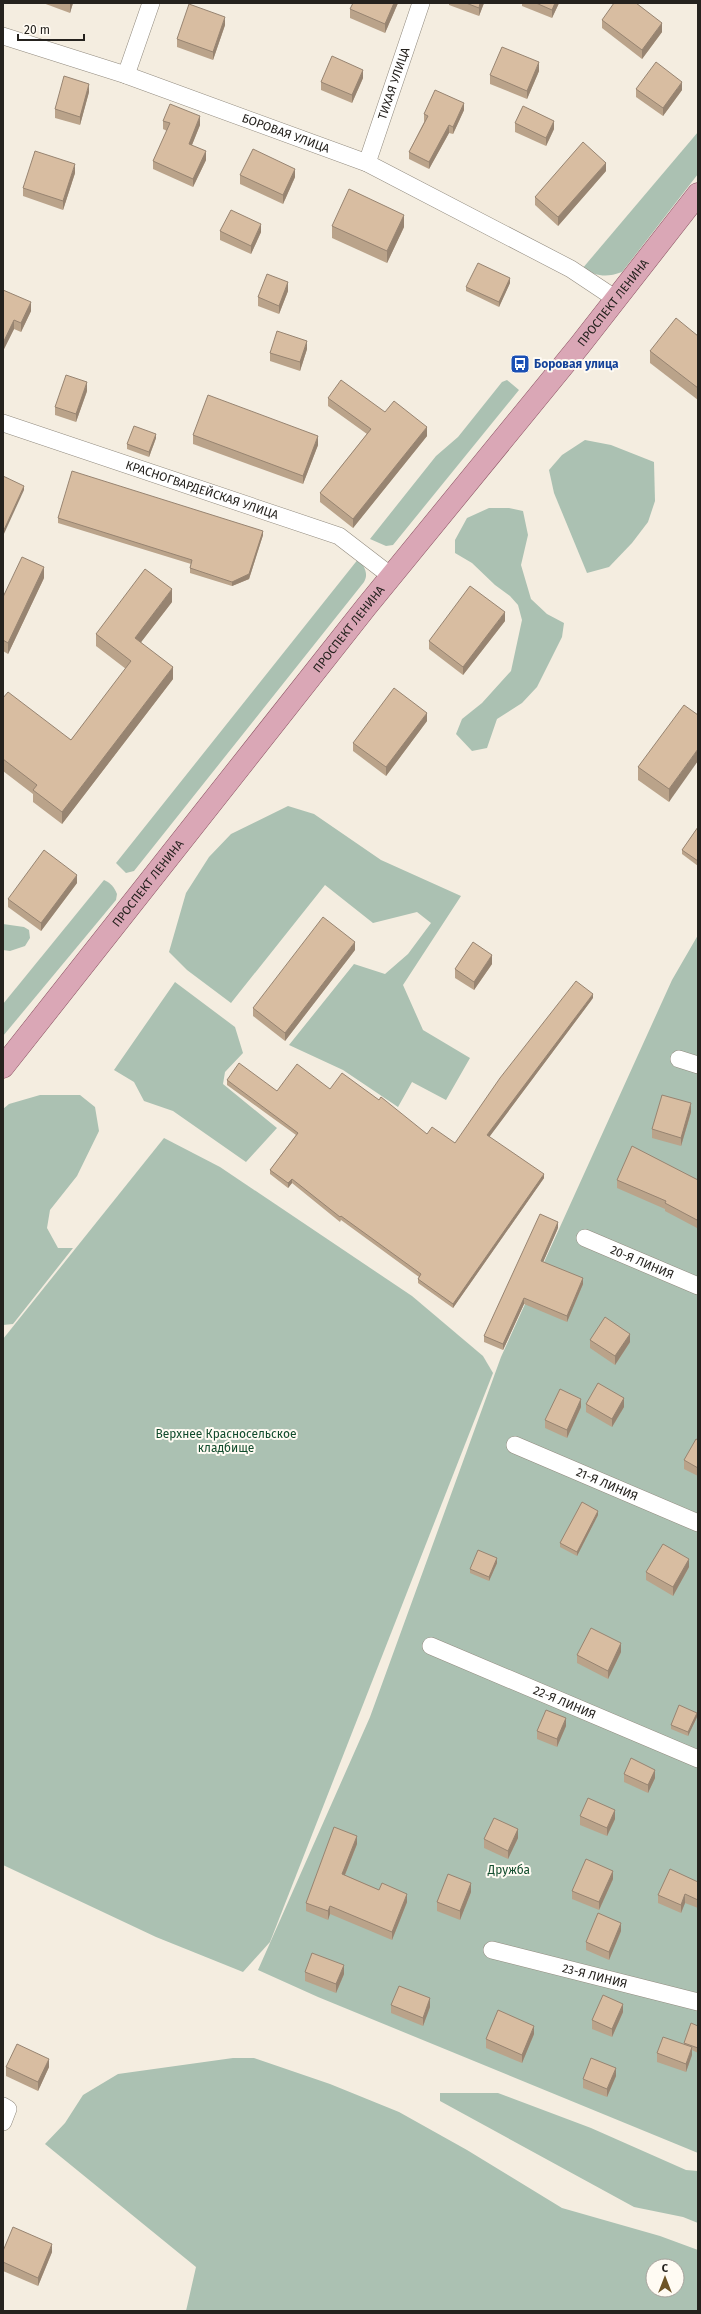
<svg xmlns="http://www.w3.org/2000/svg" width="701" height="2314" font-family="'Fira Sans',sans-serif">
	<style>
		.green { fill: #abc1b2; fill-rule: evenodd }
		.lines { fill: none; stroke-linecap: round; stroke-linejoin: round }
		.minor-casing { stroke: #928b7f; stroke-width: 18 }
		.primary-casing { stroke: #8a5261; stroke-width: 23 }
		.minor { stroke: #fff; stroke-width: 17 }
		.primary { stroke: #daa7b6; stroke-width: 22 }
		.wall { fill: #baa38a }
		.shaded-wall { fill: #978471 }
		.building { fill: #d8bda1; stroke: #978471 }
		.labels { text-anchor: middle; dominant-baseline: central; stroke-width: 4; stroke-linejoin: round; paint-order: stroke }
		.street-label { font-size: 12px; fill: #25221e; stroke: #fffbf3 }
		.transit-label { font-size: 12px; font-weight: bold; fill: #164399; stroke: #fffbf3; text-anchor: start }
		.park-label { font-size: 12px; fill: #124c2d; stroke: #fffbf3 }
	</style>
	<rect width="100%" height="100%" fill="#f4ede0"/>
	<g class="green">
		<path d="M698,132V174L622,272C606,278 597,276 582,269Z"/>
		<path d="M507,380L519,390L393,545L386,546L370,539L436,456L458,437L502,382Z"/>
		<path d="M585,440L611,445L654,462L655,501L648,522L632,543L609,567L587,573L554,493L549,470L562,455Z"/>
		<path d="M489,508H509L523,511L528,535L521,565L531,599L547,614L564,623L562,637L537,687L522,703L497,719L487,748L472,751L456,734L462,719L482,703L511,671L522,620L518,605L510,596L495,585L472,563L455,553V540L467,518Z"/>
		<path d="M359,558C364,567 369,573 364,582L134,871L126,873L116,863Z"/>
		<path d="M288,806L314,814L381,860L461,896L403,985L423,1030L470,1058L446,1100L412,1082L398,1107L343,1070L289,1045L354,964L385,974L408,954L431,923L417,912L373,923L325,885L231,1003L187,970L169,952L186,893L209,857L231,834Z"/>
		<path d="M104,880C111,883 114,887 117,894L116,900L3,1036V1004Z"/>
		<path d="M3,924L24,927L29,930L30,938L25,946L10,951L3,950Z"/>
		<path d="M698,935V2153L318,1997L258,1970L370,1717L501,1357L672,980Z"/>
		<path d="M175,982L235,1027L243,1053L225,1072L223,1084L277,1128L246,1162L173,1111L144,1101L134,1082L114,1070Z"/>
		<path d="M40,1095H80L95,1107L99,1131L77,1176L50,1210L47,1228L58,1248H73L13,1324L3,1325V1109L9,1104Z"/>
		<path d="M164,1138L220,1167L412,1296L483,1356L493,1373L270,1942L243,1972L156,1937L3,1865V1339Z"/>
		<path d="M233,2058H254L330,2084L399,2112L467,2150L562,2208L660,2236L698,2250V2311H186L196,2267L45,2144L65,2123L83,2095L118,2074ZM653,2266H677V2290H653Z"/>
		<path d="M440,2093H498L591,2128L686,2170L698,2171V2223L683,2217L634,2207L440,2101Z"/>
	</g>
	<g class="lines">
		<defs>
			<g id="minor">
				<path id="s1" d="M3,36L126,75L367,163L571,269L616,299"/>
				<path d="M126,75L151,3"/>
				<path id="s2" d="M367,163L421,3"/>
				<path id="s3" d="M3,423L339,536L391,576"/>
				<path d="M679,1059L698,1065"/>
				<path id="s4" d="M585,1238L698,1286"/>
				<path id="s5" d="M515,1445L698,1523"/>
				<path id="s6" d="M431,1646L698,1759"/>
				<path id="s7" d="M492,1950L698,2002"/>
				<path d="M3,2106L8,2109L3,2122"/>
			</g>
			<g id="primary">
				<path id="s8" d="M3,1067L366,607L580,345L698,194"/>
			</g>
		</defs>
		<use href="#minor" class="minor-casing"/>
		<use href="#primary" class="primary-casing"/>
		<use href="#minor" class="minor"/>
		<use href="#primary" class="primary"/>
	</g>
	<g class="wall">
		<path d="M43,3H73L70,13Z"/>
		<path d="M398,3L385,33L350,18V9Z"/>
		<path d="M449,3H484L479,16L449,5Z"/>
		<path d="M522,3H559L552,18L522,6Z"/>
		<path d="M602,20L662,32L642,59L602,28Z"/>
		<path d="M225,25L213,60L177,47V39Z"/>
		<path d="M539,71L527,99L490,84V75Z"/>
		<path d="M363,78L352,103L321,90V82Z"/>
		<path d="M636,89L682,90L663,116L636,97Z"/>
		<path d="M89,92L80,125L55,118V109Z"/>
		<path d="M464,110L453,134L449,133L429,169L409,159V152L424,122V114Z"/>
		<path d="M163,121L200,125L192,145L206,160L193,187L153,169V161L167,131L163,129Z"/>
		<path d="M515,123L554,129L546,146L515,132Z"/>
		<path d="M606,171L558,226L535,205V197Z"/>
		<path d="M75,173L63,210L23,196V188Z"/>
		<path d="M240,175L295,177L283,204L240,184Z"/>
		<path d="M332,226L404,227L387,263L332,238Z"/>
		<path d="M220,231L261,232L251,254L220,240Z"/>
		<path d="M510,283L499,307L466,291V287Z"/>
		<path d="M3,290L31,311L21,332L14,329L3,351Z"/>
		<path d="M288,291L279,314L258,306V297Z"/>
		<path d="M698,336V400L650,363V351Z"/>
		<path d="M307,349L300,371L270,361V353Z"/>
		<path d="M87,391L76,422L55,415V407Z"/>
		<path d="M328,398L427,436L353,528L320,502V493L367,434L328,406Z"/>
		<path d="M193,435L318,445L303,484L193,444Z"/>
		<path d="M156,438L149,457L127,449V444Z"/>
		<path d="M58,518L263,535L249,579L232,586L190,573V568L191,564L58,523Z"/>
		<path d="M44,578L8,654L3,651V597Z"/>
		<path d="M172,602L141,642L173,679L62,824L33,802V794L3,771V698L71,740L126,669L96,646V634Z"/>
		<path d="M505,621L463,675L429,649V641Z"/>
		<path d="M698,715L669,802L638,780V767Z"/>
		<path d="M427,721L386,776L353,751V743Z"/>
		<path d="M698,827V866L682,854V850Z"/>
		<path d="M77,883L41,931L8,907V899Z"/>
		<path d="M355,950L285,1041L253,1016V1008Z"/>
		<path d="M492,964L474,990L455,978V969Z"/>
		<path d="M593,998L489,1137L544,1178L453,1308L418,1283V1279L419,1277L341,1220L340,1222L292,1183L288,1188L270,1174V1170L296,1135L227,1085V1080L277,1091L330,1089L427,1134L455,1143Z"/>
		<path d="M691,1112L681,1146L652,1138V1129Z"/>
		<path d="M617,1180H698L697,1228L665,1211V1209L617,1188Z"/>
		<path d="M558,1228L543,1262L583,1284L567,1322L524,1304L503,1350L484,1342V1336Z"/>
		<path d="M590,1340L630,1342L615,1365L590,1348Z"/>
		<path d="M586,1404L624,1407L612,1427L586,1412Z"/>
		<path d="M581,1407L567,1438L545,1428V1420Z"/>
		<path d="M698,1440V1476L684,1469V1460Z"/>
		<path d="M598,1515L577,1556L560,1547V1543Z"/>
		<path d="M497,1563L489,1581L470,1573V1569Z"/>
		<path d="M689,1567L673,1596L646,1580V1572Z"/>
		<path d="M621,1652L608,1679L577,1663V1655Z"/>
		<path d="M697,1717L688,1736L671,1729V1725Z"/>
		<path d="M566,1726L557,1747L537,1739V1731Z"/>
		<path d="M624,1774L655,1778L648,1793L624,1782Z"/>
		<path d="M580,1816L615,1819L607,1836L580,1825Z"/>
		<path d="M518,1838L508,1859L484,1848V1839Z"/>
		<path d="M357,1844L345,1875L407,1902L392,1940L330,1914L328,1920L306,1911V1903Z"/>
		<path d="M613,1879L599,1910L572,1899V1891Z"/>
		<path d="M698,1882V1908L685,1903L681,1913L658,1903V1895Z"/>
		<path d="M471,1892L460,1920L437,1911V1902Z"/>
		<path d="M621,1931L609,1960L586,1950V1942Z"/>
		<path d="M305,1972L344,1974L336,1993L305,1981Z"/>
		<path d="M391,2005L430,2007L423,2026L391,2013Z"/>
		<path d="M623,2012L612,2037L592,2029V2020Z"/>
		<path d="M698,2026V2053L692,2050V2055L686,2072L657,2062V2053L684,2044V2043Z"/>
		<path d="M534,2034L522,2063L486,2048V2039Z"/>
		<path d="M6,2067H49L38,2091L6,2076Z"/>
		<path d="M616,2076L607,2097L583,2088V2079Z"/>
		<path d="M3,2251L52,2252L38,2286L3,2271Z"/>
	</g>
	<g class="shaded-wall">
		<path d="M70,3H73L70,13Z"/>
		<path d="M394,3H398L385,33V24Z"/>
		<path d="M480,3H484L479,16V8Z"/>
		<path d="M555,3H559L552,18V10Z"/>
		<path d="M225,17V25L213,60V52Z"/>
		<path d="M662,23V32L642,59V50Z"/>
		<path d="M539,62V71L527,99V91Z"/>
		<path d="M363,70V78L352,103V95Z"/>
		<path d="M682,82V90L663,116V108Z"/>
		<path d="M89,84V92L80,125V117Z"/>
		<path d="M464,103V110L453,134V127Z"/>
		<path d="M200,116V125L189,152V144Z"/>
		<path d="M554,121V129L546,146V138Z"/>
		<path d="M449,125V133L429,169V162Z"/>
		<path d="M206,151V160L193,187V179Z"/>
		<path d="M606,163V171L558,226V217Z"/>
		<path d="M75,164V173L63,210V201Z"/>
		<path d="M295,169V177L283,204V195Z"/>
		<path d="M404,215V227L387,263V251Z"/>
		<path d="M261,224V232L251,254V246Z"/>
		<path d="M510,278V283L499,307V302Z"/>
		<path d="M288,282V291L279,314V306Z"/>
		<path d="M31,302V311L21,332V323Z"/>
		<path d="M14,320V329L3,351V343Z"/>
		<path d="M307,341V349L300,371V362Z"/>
		<path d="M87,382V391L76,422V414Z"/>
		<path d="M427,427V436L353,528V519Z"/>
		<path d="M156,434V438L149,457V452Z"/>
		<path d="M318,436V445L303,484V476Z"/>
		<path d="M24,486V490L3,536V532Z"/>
		<path d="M263,531V535L249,579L232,586V582Z"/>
		<path d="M44,567V578L8,654V643Z"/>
		<path d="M172,589V602L135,650V638Z"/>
		<path d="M505,612V621L463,675V667Z"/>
		<path d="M173,667V679L62,824V812Z"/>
		<path d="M427,713V721L386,776V767Z"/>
		<path d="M698,749V761L669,802V789Z"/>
		<path d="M77,875V883L41,931V923Z"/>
		<path d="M355,942V950L285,1041V1033Z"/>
		<path d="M492,955V964L474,990V982Z"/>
		<path d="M593,994V998L487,1140V1135Z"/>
		<path d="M691,1103V1112L681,1146V1138Z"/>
		<path d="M544,1174V1178L453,1308V1304Z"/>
		<path d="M292,1179V1183L288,1188V1183Z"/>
		<path d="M698,1218V1227L697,1228V1220Z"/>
		<path d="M558,1222V1228L541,1267V1261Z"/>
		<path d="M583,1278V1284L567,1322V1316Z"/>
		<path d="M524,1298V1304L503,1350V1344Z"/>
		<path d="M630,1334V1342L615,1365V1356Z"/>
		<path d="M624,1398V1407L612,1427V1419Z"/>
		<path d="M581,1399V1407L567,1438V1430Z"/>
		<path d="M598,1511V1515L577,1556V1552Z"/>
		<path d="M497,1558V1563L489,1581V1577Z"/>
		<path d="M689,1559V1567L673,1596V1587Z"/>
		<path d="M621,1643V1652L608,1679V1671Z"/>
		<path d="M697,1713V1717L688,1736V1732Z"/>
		<path d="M566,1718V1726L557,1747V1739Z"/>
		<path d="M655,1770V1778L648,1793V1785Z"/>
		<path d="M615,1810V1819L607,1836V1828Z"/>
		<path d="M518,1829V1838L508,1859V1851Z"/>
		<path d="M357,1836V1844L342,1882V1874Z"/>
		<path d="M613,1871V1879L599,1910V1902Z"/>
		<path d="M471,1883V1892L460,1920V1911Z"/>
		<path d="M407,1894V1902L392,1940V1932Z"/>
		<path d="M685,1894V1903L681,1913V1905Z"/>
		<path d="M330,1906V1914L328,1920V1911Z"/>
		<path d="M621,1923V1931L609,1960V1952Z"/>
		<path d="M344,1965V1974L336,1993V1984Z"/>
		<path d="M430,1998V2007L423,2026V2018Z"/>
		<path d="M623,2004V2012L612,2037V2029Z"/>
		<path d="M534,2026V2034L522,2063V2055Z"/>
		<path d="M692,2047V2055L686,2072V2064Z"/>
		<path d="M49,2059V2067L38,2091V2082Z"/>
		<path d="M616,2068V2076L607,2097V2089Z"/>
		<path d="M52,2244V2252L38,2286V2278Z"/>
	</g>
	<g class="building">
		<path d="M353,3H394L385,24L350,9Z"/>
		<path d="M466,3H480L479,8Z"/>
		<path d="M536,3H555L552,10Z"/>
		<path d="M614,3H636L662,23L642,50L602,20Z"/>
		<path d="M189,4L225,17L213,52L177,39Z"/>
		<path d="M502,47L539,62L527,91L490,75Z"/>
		<path d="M332,56L363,70L352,95L321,82Z"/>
		<path d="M656,62L682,82L663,108L636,89Z"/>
		<path d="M64,76L89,84L80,117L55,109Z"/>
		<path d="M435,90L464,103L453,127L449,125L429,162L409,152L428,116L424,114Z"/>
		<path d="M170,104L200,116L189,144L206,151L193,179L153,161L170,123L163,121Z"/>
		<path d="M523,106L554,121L546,138L515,123Z"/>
		<path d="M583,142L606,163L558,217L535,197Z"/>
		<path d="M253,149L295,169L283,195L240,175Z"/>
		<path d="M35,151L75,164L63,201L23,188Z"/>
		<path d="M349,189L404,215L387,251L332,226Z"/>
		<path d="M231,210L261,224L251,246L220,231Z"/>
		<path d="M478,263L510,278L499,302L466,287Z"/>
		<path d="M267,274L288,282L279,306L258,297Z"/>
		<path d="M3,290L31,302L21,323L14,320L3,343Z"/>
		<path d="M676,318L698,336V388L650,351Z"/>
		<path d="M277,331L307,341L300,362L270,353Z"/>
		<path d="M66,375L87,382L76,414L55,407Z"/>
		<path d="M341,380L385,412L394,401L427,427L353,519L320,493L371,429L328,398Z"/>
		<path d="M208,395L318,436L303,476L193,435Z"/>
		<path d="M134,426L156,434L149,452L127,444Z"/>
		<path d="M72,471L263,531L249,574L232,582L190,568L192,560L58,518Z"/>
		<path d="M3,476L24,486L3,532Z"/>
		<path d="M22,557L44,567L8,643L3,640V597Z"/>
		<path d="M145,569L172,589L135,638L173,667L62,812L33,790L37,785L3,759V698L8,692L71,740L131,661L96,634Z"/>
		<path d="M470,586L505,612L463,667L429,641Z"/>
		<path d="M394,688L427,713L386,767L353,743Z"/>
		<path d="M684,705L698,715V749L669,789L638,767Z"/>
		<path d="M698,827V861L682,850Z"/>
		<path d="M44,850L77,875L41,923L8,899Z"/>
		<path d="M323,917L355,942L285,1033L253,1008Z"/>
		<path d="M473,942L492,955L474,982L455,969Z"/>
		<path d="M576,981L593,994L487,1135L544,1174L453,1304L418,1279L421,1274L341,1216L340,1217L292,1179L288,1183L270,1170L298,1133L227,1080L239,1063L277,1091L297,1064L330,1089L342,1073L379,1100L381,1097L427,1134L432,1127L455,1143L500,1078Z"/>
		<path d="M662,1095L691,1103L681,1138L652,1129Z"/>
		<path d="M632,1146L698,1180V1218L697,1220L665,1203L666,1201L617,1180Z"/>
		<path d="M540,1214L558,1222L541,1261L583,1278L567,1316L524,1298L503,1344L484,1336Z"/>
		<path d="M605,1317L630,1334L615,1356L590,1340Z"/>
		<path d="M598,1383L624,1398L612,1419L586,1404Z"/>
		<path d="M560,1389L581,1399L567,1430L545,1420Z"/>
		<path d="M696,1439L698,1440V1468L684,1460Z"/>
		<path d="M582,1502L598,1511L577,1552L560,1543Z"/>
		<path d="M663,1544L689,1559L673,1587L646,1572Z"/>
		<path d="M478,1550L497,1558L489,1577L470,1569Z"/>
		<path d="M591,1628L621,1643L608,1671L577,1655Z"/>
		<path d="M679,1705L697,1713L688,1732L671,1725Z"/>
		<path d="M546,1710L566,1718L557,1739L537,1731Z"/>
		<path d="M631,1758L655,1770L648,1785L624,1774Z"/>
		<path d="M588,1798L615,1810L607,1828L580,1816Z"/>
		<path d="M494,1818L518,1829L508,1851L484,1839Z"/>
		<path d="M334,1827L357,1836L342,1874L379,1890L382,1883L407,1894L392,1932L330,1906L328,1911L306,1903Z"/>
		<path d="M586,1859L613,1871L599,1902L572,1891Z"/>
		<path d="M670,1869L698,1882V1900L685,1894L681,1905L658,1895Z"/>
		<path d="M448,1874L471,1883L460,1911L437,1902Z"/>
		<path d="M598,1913L621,1923L609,1952L586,1942Z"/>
		<path d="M312,1953L344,1965L336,1984L305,1972Z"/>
		<path d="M399,1986L430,1998L423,2018L391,2005Z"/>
		<path d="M603,1995L623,2004L612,2029L592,2020Z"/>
		<path d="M498,2010L534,2026L522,2055L486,2039Z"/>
		<path d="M691,2023L698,2026V2048L684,2043Z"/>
		<path d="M663,2037L692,2047L686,2064L657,2053Z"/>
		<path d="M17,2044L49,2059L38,2082L6,2067Z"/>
		<path d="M591,2058L616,2068L607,2089L583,2079Z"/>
		<path d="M13,2227L52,2244L38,2278L3,2262V2251Z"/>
	</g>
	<defs>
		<symbol id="bus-square" viewBox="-11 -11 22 22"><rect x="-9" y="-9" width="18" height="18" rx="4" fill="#1a4fb4" stroke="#fffbf3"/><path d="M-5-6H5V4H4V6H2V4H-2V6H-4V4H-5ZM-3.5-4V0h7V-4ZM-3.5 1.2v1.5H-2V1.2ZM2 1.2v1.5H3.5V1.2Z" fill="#fff"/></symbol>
	</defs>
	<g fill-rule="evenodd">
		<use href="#bus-square" x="509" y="353" width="22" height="22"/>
	</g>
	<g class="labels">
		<g class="street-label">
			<text stroke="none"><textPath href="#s2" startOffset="84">ТИХАЯ УЛИЦА</textPath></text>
			<text stroke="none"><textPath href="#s1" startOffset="299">БОРОВАЯ УЛИЦА</textPath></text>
			<text stroke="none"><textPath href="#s8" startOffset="978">ПРОСПЕКТ ЛЕНИНА</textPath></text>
			<text stroke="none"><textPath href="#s3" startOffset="210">КРАСНОГВАРДЕЙСКАЯ УЛИЦА</textPath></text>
			<text stroke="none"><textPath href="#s8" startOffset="558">ПРОСПЕКТ ЛЕНИНА</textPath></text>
			<text stroke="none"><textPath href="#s8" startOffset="234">ПРОСПЕКТ ЛЕНИНА</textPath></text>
			<text stroke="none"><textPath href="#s4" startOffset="62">20-Я ЛИНИЯ</textPath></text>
			<text stroke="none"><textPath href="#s5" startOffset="100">21-Я ЛИНИЯ</textPath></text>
			<text stroke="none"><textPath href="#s6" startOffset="145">22-Я ЛИНИЯ</textPath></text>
			<text stroke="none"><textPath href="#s7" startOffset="106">23-Я ЛИНИЯ</textPath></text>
		</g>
		<g class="transit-label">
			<text x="534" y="364">Боровая улица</text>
		</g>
		<g class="park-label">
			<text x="226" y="1434">Верхнее Красносельское<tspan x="226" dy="14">кладбище</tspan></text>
			<text x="509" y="1870">Дружба</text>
		</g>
	</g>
	<rect width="701" height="2314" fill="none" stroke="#25221e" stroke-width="8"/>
	<g transform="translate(665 2278)"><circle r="19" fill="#fffbf3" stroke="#a8a49e"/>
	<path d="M0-3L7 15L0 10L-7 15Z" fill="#6e5426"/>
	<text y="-6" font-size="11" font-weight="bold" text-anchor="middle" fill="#25221e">С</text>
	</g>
	<path d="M18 34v6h66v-6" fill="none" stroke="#25221e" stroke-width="2"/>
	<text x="24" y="34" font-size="12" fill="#25221e" stroke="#fffbf3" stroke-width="3" paint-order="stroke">20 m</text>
</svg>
